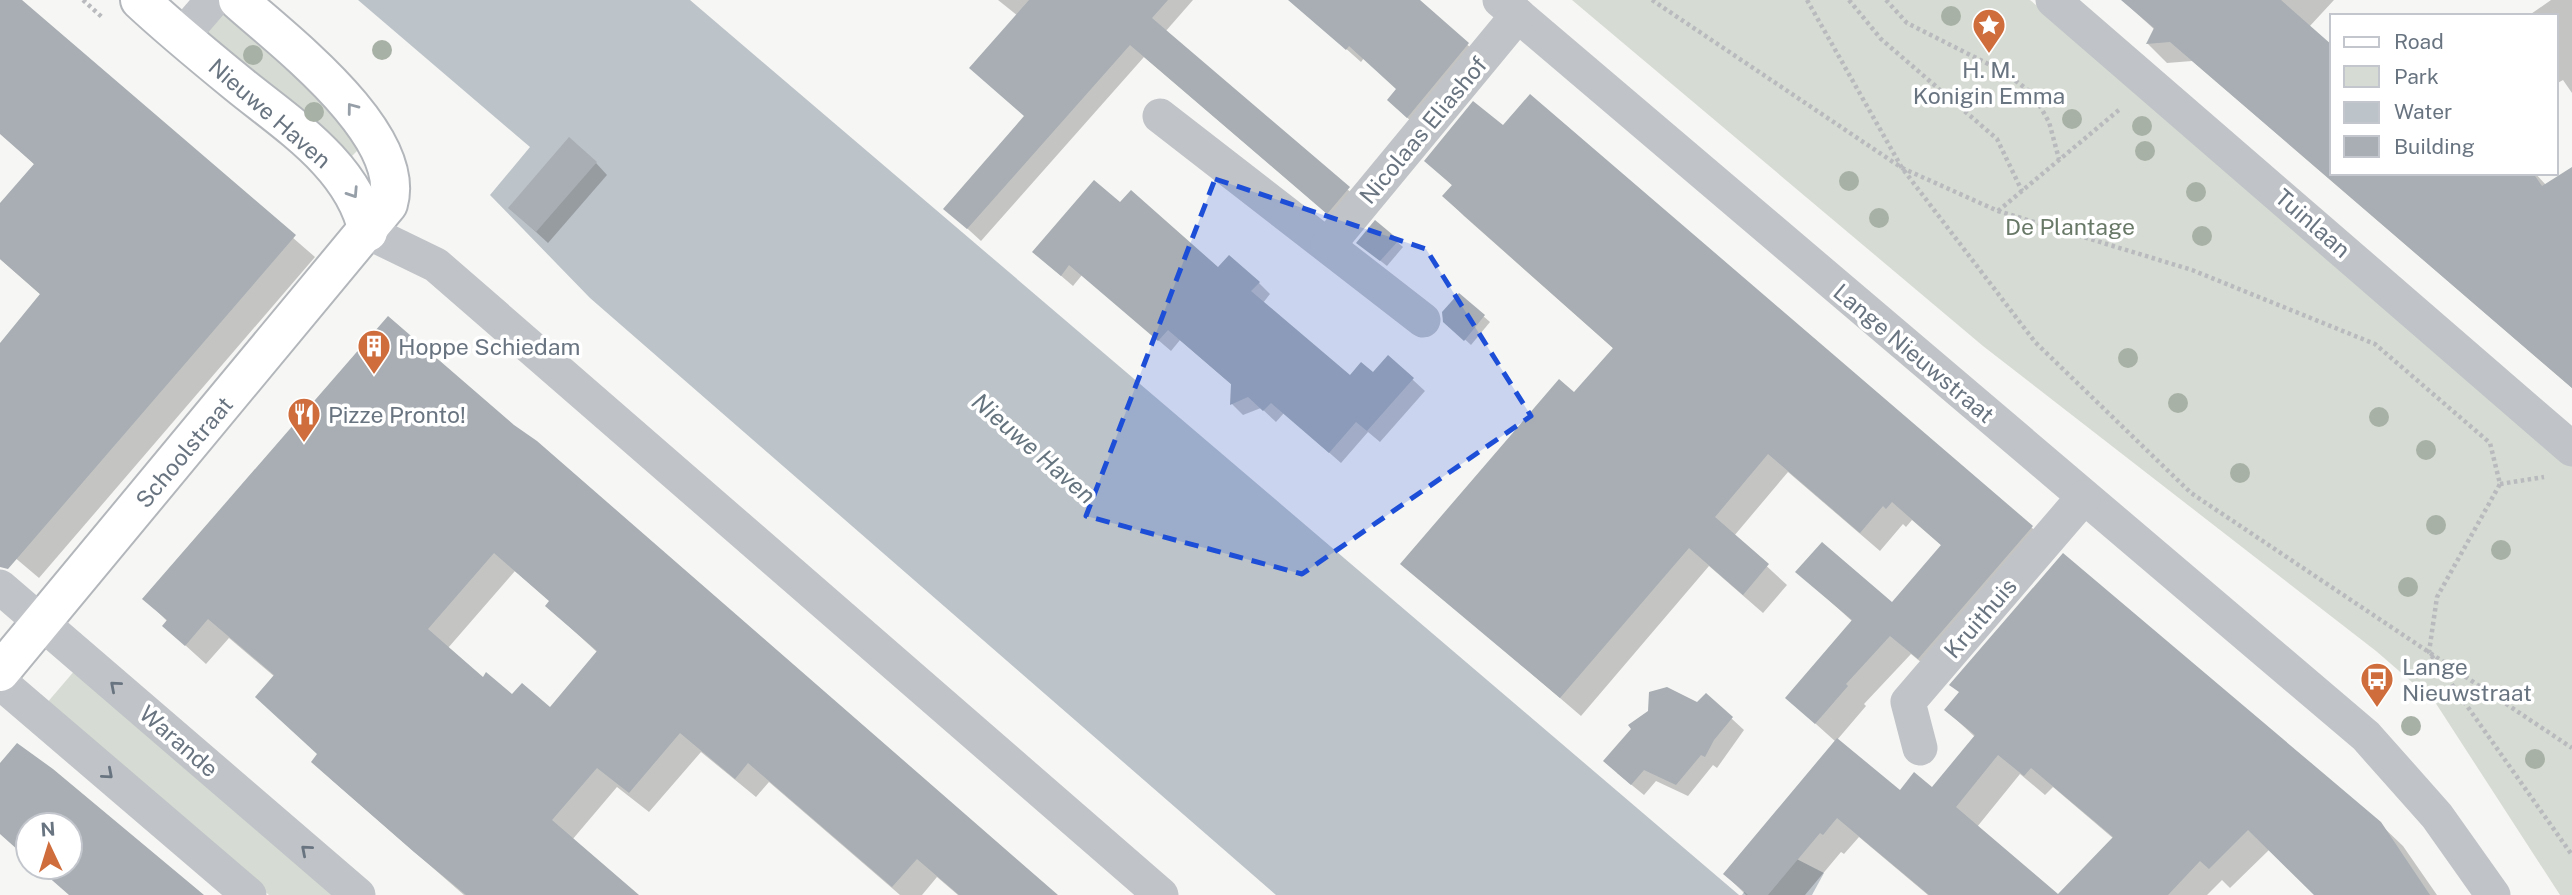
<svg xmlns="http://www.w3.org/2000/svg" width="2572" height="895" font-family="'Public Sans',sans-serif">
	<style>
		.green { fill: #d6dbd3 }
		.water { fill: #bcc3c9 }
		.shadow { fill: #0003; fill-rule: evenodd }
		.building { fill: #a8aeb3; fill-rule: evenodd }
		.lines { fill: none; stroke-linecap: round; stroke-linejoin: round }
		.secondary-casing { stroke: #b3b7bb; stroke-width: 42 }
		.path { stroke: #b8babd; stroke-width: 4.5; stroke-dasharray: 3.5 3.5; stroke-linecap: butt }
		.street { stroke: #c0c3c7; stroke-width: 35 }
		.secondary { stroke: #fff; stroke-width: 38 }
		.tree { fill: #a8b1a6 }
		.oneway { stroke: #969ea7 }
		.oneway2 { stroke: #697481 }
		.marked { fill: #1d4ed8; fill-opacity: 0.2; stroke: #1d4ed8; stroke-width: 5; stroke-dasharray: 14 9; stroke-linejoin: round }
		.labels { text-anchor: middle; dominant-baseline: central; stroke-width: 7; stroke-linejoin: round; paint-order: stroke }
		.poi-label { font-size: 23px; fill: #697481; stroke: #fff; text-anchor: start }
		.street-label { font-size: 23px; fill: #697481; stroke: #fff }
		.park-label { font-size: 23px; fill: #697967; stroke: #fff }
		.water-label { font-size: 24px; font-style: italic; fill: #65747e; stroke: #fff }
	</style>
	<rect width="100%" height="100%" fill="#f6f6f4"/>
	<g class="green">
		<path d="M1572,0H2030L2572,456V895H2560L2435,702L2376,651L1983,346Z"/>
		<path d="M225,10L312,82L362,146L348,160L208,34L207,29Z"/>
		<path d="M76,669L339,895H269L46,704Z"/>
	</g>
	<g class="water">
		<path d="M358,0H690L1739,895H1276L590,298L490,195L530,147Z"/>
		<path d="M1775,848L1824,873L1812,895H1742Z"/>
	</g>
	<g class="shadow">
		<path d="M0,0H19L315,257L39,578L0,545V344L41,295L0,259V206L35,165L0,132Z"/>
		<path d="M998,0H1193L1165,32L1362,202L1342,226L1144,57L981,241L946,209L1026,117L1018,16Z"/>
		<path d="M1291,0H1417L1481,57L1421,130L1402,113L1398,89L1364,58L1361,62Z"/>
		<path d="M2122,0H2334L2309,27L2332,48V173H2535L2546,185L2572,169V388L2192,61L2167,63L2148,44L2155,30Z"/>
		<path d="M2551,0H2572V93L2563,80L2556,84V16H2528Z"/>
		<path d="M1426,161L2031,527L2051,546L1939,677L1911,654L1864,704L1866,706L1837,740L1900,792L1932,789L1975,737L1946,710L2381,825L2403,846L2437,895H2316L2270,849L2230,888L2222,880L2207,895H2060L2114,839L2053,787L2045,795L2020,774L1977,827L2057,895H1928L1859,837L1844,854L1841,852L1805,895H1746L1725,874L1836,742L1787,698L1853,622L1798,572L1892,605L1942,546L1912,520L1906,527L1903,524L1880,551L1788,472L1734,536L1787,585L1763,613L1709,566L1581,716L1403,564L1574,395L1614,349L1464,216L1444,196L1453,186Z"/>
		<path d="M596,163L607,175L548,243L510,208Z"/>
		<path d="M1120,205L1218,270L1259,283L1270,294L1263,303L1350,377L1373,375L1388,357L1425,391L1380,442L1368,432L1341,463L1284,413L1276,422L1261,408L1243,415L1232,404V385L1180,340L1171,351L1082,275L1073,286L1046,263Z"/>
		<path d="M1375,222L1403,247L1387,266L1364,248Z"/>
		<path d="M1459,295L1490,322L1471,345L1445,321Z"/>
		<path d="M388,318L1054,895H958L937,877L922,895H900L769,782L756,797L701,752L649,812L617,787L572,840L636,895H464L333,781L313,762L319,755L275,677L229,638L206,664L164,626L168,622L145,599ZM515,571L551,602L547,606L598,653L550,709L512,697L483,679L448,648Z"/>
		<path d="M1706,695L1744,730L1717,768L1713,765L1688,796L1656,781L1644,795L1617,773Z"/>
	</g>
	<g class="building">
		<path d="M0,0H22L296,235L8,569L0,567V343L40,294L0,259V203L34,164L0,134Z"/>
		<path d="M1029,0H1168L1152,18L1350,187L1327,214L1130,45L967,229L943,209L1024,116L969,68Z"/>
		<path d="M1288,0H1420L1469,43L1407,118L1387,100L1396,89L1349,46L1346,50Z"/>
		<path d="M2121,0H2281L2332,45V173H2533L2542,186L2572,167V388L2170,42L2146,44L2154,28Z"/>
		<path d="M1530,94L2033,526L1918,659L1890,636L1846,684L1848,686L1815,724L1785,698L1852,620L1795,572L1822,542L1892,602L1941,545L1892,502L1886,509L1883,506L1860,533L1768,454L1715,517L1769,564L1743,595L1689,548L1560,698L1400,564L1559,379L1574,392L1613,348L1442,196L1452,185L1424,161L1473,101L1503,125Z"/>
		<path d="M569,137L597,162L536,232L508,208Z"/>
		<path d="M1094,180L1120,202L1131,190L1218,267L1229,255L1260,282L1251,291L1350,375L1361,362L1373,372L1388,355L1414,378L1367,431L1356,422L1329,453L1271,403L1263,411L1248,397L1230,405L1231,384L1168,330L1158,341L1069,265L1061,276L1032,252Z"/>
		<path d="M1375,220L1399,240L1380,261L1356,243Z"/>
		<path d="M1459,293L1485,315L1464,341L1443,322L1442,312Z"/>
		<path d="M388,316L514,425L537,441L1058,895H959L917,859L892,887L748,763L735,779L680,733L629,793L597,768L552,820L639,895H466L414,852L311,762L317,754L255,697L274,675L208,619L185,646L162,626L167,620L142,599ZM494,553L549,601L545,606L597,651L550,707L522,683L512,694L486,672L483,677L428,629Z"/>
		<path d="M2063,553L2381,822L2430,895H2314L2248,830L2209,869L2200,861L2168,895H1929L1837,818L1823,835L1820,833L1768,895H1748L1723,874L1837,738L1900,790L1914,772L1932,787L1975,735L1944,710L1959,692L1949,685ZM1998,755L2024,776L2031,768L2113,837L2058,894L1956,807Z"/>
		<path d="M1667,687L1697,702L1706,693L1733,717L1714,740L1705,757L1701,755L1676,785L1644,770L1631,785L1603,761L1631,729L1628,725L1648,711L1649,692Z"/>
		<path d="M17,743L53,769L204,895H69L37,867H70V825H28V859L0,834V763Z"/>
	</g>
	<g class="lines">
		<defs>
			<g id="secondary">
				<path d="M140,0C171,29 204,56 237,83C287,124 354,165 368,232"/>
				<path d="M0,672L388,204C408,135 285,42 238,0"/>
			</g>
		</defs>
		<use href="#secondary" class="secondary-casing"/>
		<g class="path">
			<path d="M83,0L103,18"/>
			<path d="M1652,0L1902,168L1998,211L2192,270L2375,344L2490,443L2500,484L2437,597L2429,652L2572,855"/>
			<path d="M1807,0L1902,168L2035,342L2191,493L2572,748"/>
			<path d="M1849,0L1881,39L1997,139L2022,191"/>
			<path d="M1886,0L1907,23L2004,72L2033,94L2049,122L2059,159"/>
			<path d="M1998,211L2120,109"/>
			<path d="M2500,484L2544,477"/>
		</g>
		<g class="street">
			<path d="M1500,0L2366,736L2437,816L2493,895"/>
			<path d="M2053,0L2572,449"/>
			<path d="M181,37L213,0"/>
			<path d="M1160,116L1423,320"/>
			<path d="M368,232L436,265L1161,895"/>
			<path d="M1328,245L1518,15"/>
			<path d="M0,587L358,895"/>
			<path d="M0,682L249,895"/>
			<path d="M1920,748L1908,702L2083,498"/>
		</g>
		<use href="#secondary" class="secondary"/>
	</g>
	<g class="tree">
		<circle cx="1951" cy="16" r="10"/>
		<circle cx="382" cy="50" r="10"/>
		<circle cx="253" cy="55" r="10"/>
		<circle cx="314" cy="112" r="10"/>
		<circle cx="2072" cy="119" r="10"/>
		<circle cx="2142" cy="126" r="10"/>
		<circle cx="2145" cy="151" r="10"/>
		<circle cx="1849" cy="181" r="10"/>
		<circle cx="2196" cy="192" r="10"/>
		<circle cx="1879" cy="218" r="10"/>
		<circle cx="2202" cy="236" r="10"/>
		<circle cx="2128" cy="358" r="10"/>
		<circle cx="2178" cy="403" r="10"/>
		<circle cx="2379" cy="417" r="10"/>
		<circle cx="2426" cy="450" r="10"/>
		<circle cx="2240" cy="473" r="10"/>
		<circle cx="2436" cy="525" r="10"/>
		<circle cx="2501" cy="550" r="10"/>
		<circle cx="2408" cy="587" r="10"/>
		<circle cx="2411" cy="726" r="10"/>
		<circle cx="2535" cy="759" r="10"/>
	</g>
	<defs><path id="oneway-chevron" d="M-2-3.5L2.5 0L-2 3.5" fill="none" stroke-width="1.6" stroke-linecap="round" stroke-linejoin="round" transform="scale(1.75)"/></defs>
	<g class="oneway">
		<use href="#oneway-chevron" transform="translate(352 108) rotate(-127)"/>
		<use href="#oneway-chevron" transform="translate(353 193) rotate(57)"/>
	</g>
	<g class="oneway2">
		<use href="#oneway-chevron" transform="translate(115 686) rotate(-139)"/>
		<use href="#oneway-chevron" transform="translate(108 774) rotate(41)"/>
		<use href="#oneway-chevron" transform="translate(306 850) rotate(-139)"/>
	</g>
	<path class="marked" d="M1215,179L1426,249L1531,416L1302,574L1086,516Z"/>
	<defs>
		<symbol id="sight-pin" viewBox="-11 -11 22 30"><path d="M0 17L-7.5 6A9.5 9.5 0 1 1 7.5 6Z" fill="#cf6d3c" stroke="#fff"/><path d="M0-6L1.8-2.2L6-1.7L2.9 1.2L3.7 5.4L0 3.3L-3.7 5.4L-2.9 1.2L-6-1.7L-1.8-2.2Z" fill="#fff"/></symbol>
		<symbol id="building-pin" viewBox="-11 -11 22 30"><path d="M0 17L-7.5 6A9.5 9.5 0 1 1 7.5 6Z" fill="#cf6d3c" stroke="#fff"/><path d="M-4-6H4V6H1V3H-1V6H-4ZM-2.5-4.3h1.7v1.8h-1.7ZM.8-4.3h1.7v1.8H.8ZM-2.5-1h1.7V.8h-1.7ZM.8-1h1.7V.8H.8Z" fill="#fff"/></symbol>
		<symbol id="restaurant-pin" viewBox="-11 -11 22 30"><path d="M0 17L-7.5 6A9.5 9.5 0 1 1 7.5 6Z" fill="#cf6d3c" stroke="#fff"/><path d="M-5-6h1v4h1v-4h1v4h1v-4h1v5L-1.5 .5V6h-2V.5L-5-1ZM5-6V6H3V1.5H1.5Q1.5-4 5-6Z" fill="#fff"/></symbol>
		<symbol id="bus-pin" viewBox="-11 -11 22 30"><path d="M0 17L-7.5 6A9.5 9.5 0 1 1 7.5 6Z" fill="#cf6d3c" stroke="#fff"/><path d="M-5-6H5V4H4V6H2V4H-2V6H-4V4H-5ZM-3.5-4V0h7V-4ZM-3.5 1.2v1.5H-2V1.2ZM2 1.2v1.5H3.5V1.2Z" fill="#fff"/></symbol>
	</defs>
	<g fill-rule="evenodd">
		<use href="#sight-pin" x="1970" y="6" width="38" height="52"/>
		<use href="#building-pin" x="355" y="327" width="38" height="52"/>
		<use href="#restaurant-pin" x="285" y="395" width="38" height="52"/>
		<use href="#bus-pin" x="2358" y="660" width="38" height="52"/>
	</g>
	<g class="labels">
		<g class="poi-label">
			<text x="1989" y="69" text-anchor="middle">H. M.<tspan x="1989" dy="26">Konigin Emma</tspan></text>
			<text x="398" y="346">Hoppe Schiedam</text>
			<text x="328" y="414">Pizze Pronto!</text>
			<text x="2402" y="666">Lange<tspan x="2402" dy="26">Nieuwstraat</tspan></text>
		</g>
		<g class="street-label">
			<text transform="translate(270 113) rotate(41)">Nieuwe Haven</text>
			<text transform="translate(1423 130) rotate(-50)">Nicolaas Eliashof</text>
			<text transform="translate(2313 223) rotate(41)">Tuinlaan</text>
			<text transform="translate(1914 353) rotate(40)">Lange Nieuwstraat</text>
			<text transform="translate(184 452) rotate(-50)">Schoolstraat</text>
			<text transform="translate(1980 618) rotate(-49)">Kruithuis</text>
			<text transform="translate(179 741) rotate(41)">Warande</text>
		</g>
		<g class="park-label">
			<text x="2070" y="226">De Plantage</text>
		</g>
		<g class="water-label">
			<text transform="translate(1034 448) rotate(41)">Nieuwe Haven</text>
		</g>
	</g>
	<rect x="2330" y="14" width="228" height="161" fill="#ffffff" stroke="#c3c7cd" stroke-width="2"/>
	<rect x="2344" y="37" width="35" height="10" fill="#ffffff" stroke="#c3c7cd" stroke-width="2"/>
	<text x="2394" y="49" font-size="21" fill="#697481">Road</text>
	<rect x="2344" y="66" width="35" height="21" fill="#d6dbd3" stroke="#c3c7cd" stroke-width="2"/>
	<text x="2394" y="84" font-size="21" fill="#697481">Park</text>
	<rect x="2344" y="102" width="35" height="21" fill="#bcc3c9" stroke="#c3c7cd" stroke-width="2"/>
	<text x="2394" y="119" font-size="21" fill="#697481">Water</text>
	<rect x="2344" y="136" width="35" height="21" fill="#a8aeb3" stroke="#c3c7cd" stroke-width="2"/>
	<text x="2394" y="154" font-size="21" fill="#697481">Building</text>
	<g transform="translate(49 846) rotate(356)"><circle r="33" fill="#ffffff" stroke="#c3c7cd" stroke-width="2"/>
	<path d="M0-5L12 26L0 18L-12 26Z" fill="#cf6d3c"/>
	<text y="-10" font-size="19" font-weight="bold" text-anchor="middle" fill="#697481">N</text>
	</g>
</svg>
